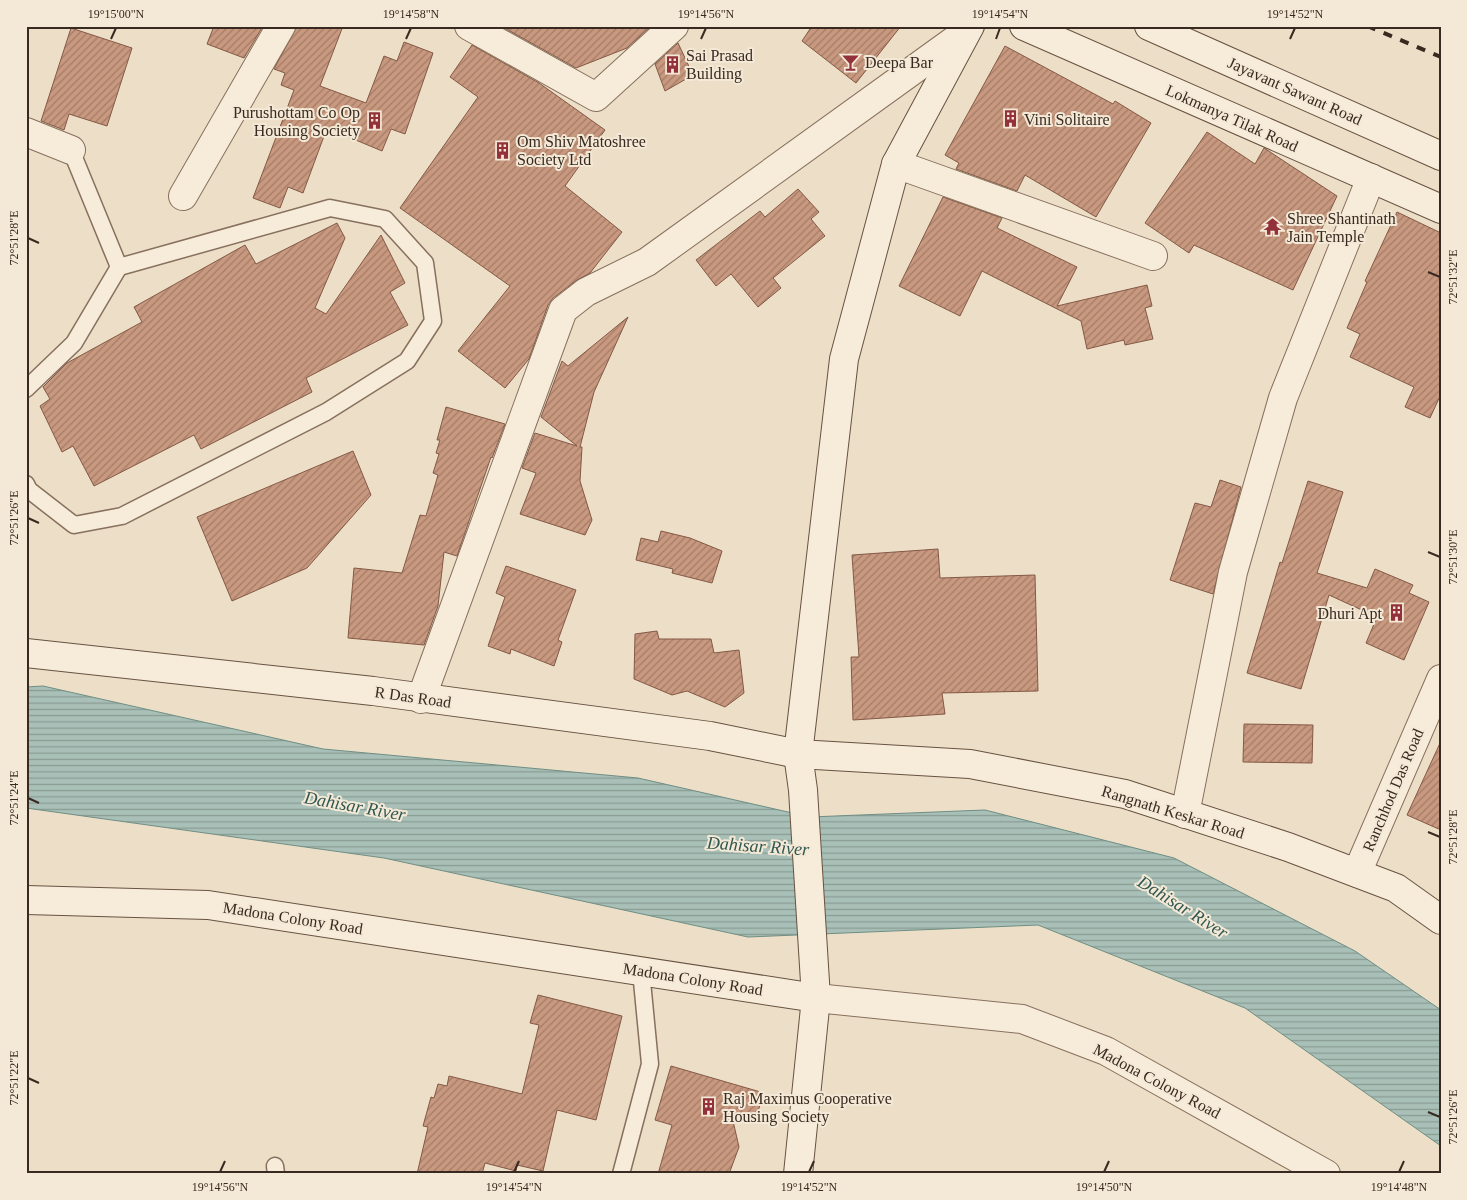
<svg xmlns="http://www.w3.org/2000/svg" width="1467" height="1200" font-family="'Times New Roman',serif">
	<style>
		.water { fill: url(#water-rules); stroke: #6f8e84 }
		.building { fill: url(#building-hatch); stroke: #845945 }
		.lines { fill: none; stroke-linecap: round; stroke-linejoin: round }
		.lane-casing { stroke: #87705d; stroke-width: 19 }
		.street-casing { stroke: #87705d; stroke-width: 30 }
		.secondary-casing { stroke: #685240; stroke-width: 30 }
		.lane { stroke: #f7ecda; stroke-width: 16 }
		.street { stroke: #f7ecda; stroke-width: 28 }
		.secondary { stroke: #f7ecda; stroke-width: 28 }
		.rail { stroke: #382a20; stroke-width: 4; stroke-dasharray: 9 9; stroke-linecap: butt }
		.ticks { fill: none; stroke: #382a20; stroke-width: 2 }
		.labels { text-anchor: middle; dominant-baseline: central; stroke-width: 4; stroke-linejoin: round; paint-order: stroke }
		.poi-label { font-size: 16px; fill: #382a20; stroke: #f4e9d6; text-anchor: start }
		.street-label { font-size: 16px; fill: #382a20; stroke: #f4e9d6 }
		.water-label { font-size: 18px; font-style: italic; fill: #305751; stroke: #f4e9d6 }
		.neatline { fill: none; stroke: #382a20; stroke-width: 2 }
		.ticks-label { font-size: 12px; text-anchor: middle; fill: #382a20 }
	</style>
	<defs>
		<pattern id="water-rules" width="6" height="5" patternUnits="userSpaceOnUse" patternTransform="scale(1.25)"><rect width="6" height="5" fill="#a8c0b7"/><path d="M0 2.5h6" fill="none" stroke="#8a9c94"/></pattern>
		<pattern id="building-hatch" width="6" height="6" patternUnits="userSpaceOnUse" patternTransform="scale(1.25)"><rect width="6" height="6" fill="#c8987f"/><path d="M-1 1l2-2M0 6l6-6M5 7l2-2" fill="none" stroke="#a37c68"/></pattern>
	</defs>
	<rect width="100%" height="100%" fill="#ecdec7"/>
	<path class="water" d="M43,686L323,749L638,778L810,817L985,810L1174,858L1355,951L1441,1010V1146L1245,1008L1038,925L748,937L384,858L26,808V687Z"/>
	<g class="building">
		<path d="M214,26H263L244,58L207,44Z"/>
		<path d="M297,26H343L320,86L366,103L384,56L397,61L404,42L433,53L405,134L391,129L382,151L327,128L303,193L288,187L280,208L253,198L294,90L281,85L285,73L274,69Z"/>
		<path d="M501,26H651L627,48L576,68Z"/>
		<path d="M812,26H901L856,83L802,41Z"/>
		<path d="M71,28L132,48L107,126L69,114L64,130L41,121Z"/>
		<path d="M678,43L693,75L665,91L655,64Z"/>
		<path d="M472,45L539,83L605,130L565,186L622,232L590,273L577,280L553,298L548,305L529,359L505,388L458,351L510,286L400,208L478,97L450,77Z"/>
		<path d="M1005,46L1113,104L1115,101L1151,123L1096,217L1025,175L1017,191L956,169L959,163L945,155Z"/>
		<path d="M1207,132L1255,164L1264,148L1337,196L1293,290L1194,245L1189,253L1145,223Z"/>
		<path d="M798,189L819,212L811,219L825,236L773,278L781,288L758,307L731,274L716,286L696,260L760,211L765,217Z"/>
		<path d="M943,197L1002,218L997,228L1077,267L1057,306L1147,285L1152,306L1145,308L1153,339L1125,345L1124,340L1087,349L1081,321L982,271L960,316L899,286Z"/>
		<path d="M1397,212L1441,233V394L1430,418L1405,407L1414,387L1350,357L1360,334L1347,328L1367,282L1365,281Z"/>
		<path d="M337,223L345,238L315,308L326,314L381,235L405,283L390,292L408,325L306,378L312,392L201,449L194,435L94,486L73,446L62,452L40,406L50,399L43,387L67,363L142,322L134,307L245,245L256,264Z"/>
		<path d="M628,317L594,392L580,447H582L580,481L592,520L585,535L520,514L536,473L522,468L535,433L577,446L541,417L562,361L568,366Z"/>
		<path d="M446,407L505,424L492,458L491,457L457,556L444,552L438,606L424,645L348,638L354,568L402,573L420,515L426,516L438,475L433,473L439,454L436,453L440,440H437Z"/>
		<path d="M353,451L371,495L307,568L232,601L197,517Z"/>
		<path d="M1220,480L1241,487L1213,594L1170,580L1195,503L1211,507Z"/>
		<path d="M1308,481L1343,492L1317,573L1367,588L1375,569L1413,585L1409,593L1429,602L1404,660L1366,643L1377,617L1329,595L1301,689L1247,673L1280,562L1282,563Z"/>
		<path d="M661,531L690,538L722,551L712,583L672,573L673,569L636,560L641,538L658,542Z"/>
		<path d="M938,549L940,578L1035,575L1038,691L942,693L945,714L853,720L851,657H859L852,555Z"/>
		<path d="M506,566L576,590L558,640L562,642L554,666L511,649L510,654L488,646L505,597L496,593Z"/>
		<path d="M657,631L659,639H711L714,653L739,650L744,693L725,707L687,691L672,695L634,679L635,634Z"/>
		<path d="M1244,724L1313,725L1312,763L1243,762Z"/>
		<path d="M1441,741V830L1407,815Z"/>
		<path d="M538,995L622,1016L596,1120L557,1110L543,1171L517,1165L516,1171L485,1163L482,1174H417L428,1127L423,1126L431,1097L434,1098L438,1084L447,1086L449,1076L522,1094L539,1025L530,1023Z"/>
		<path d="M671,1066L764,1093L754,1123L733,1121L739,1147L729,1174H658L672,1125L655,1120Z"/>
	</g>
	<g class="lines">
		<defs>
			<g id="lane">
				<path d="M26,389L74,343L119,267L71,150"/>
				<path d="M26,484L29,490L74,525L122,516L326,412L407,361L433,321L425,263L385,219L330,208L119,267"/>
				<path d="M275,1166L276,1174"/>
				<path d="M621,1174L650,1064L641,971"/>
			</g>
			<g id="street">
				<path d="M469,26L596,97L674,26"/>
				<path d="M26,132L71,150"/>
				<path d="M896,164L1153,256"/>
				<path d="M183,196L281,26"/>
				<path d="M421,699L563,310L586,292L647,262L966,32"/>
				<path d="M1185,814L1233,572L1283,398L1371,178"/>
				<path d="M1357,873L1441,679"/>
				<path d="M816,998L1022,1019L1106,1051L1326,1174"/>
			</g>
			<g id="secondary">
				<path d="M1024,26L1441,209"/>
				<path d="M1149,26L1441,156"/>
				<path d="M26,653L373,691L710,736L798,754L970,764L1125,794L1288,847L1396,888L1441,920"/>
				<path d="M26,900L208,905L816,998"/>
				<path d="M798,1174L816,998L803,790L798,754L844,359L896,164L970,26"/>
			</g>
		</defs>
		<use href="#lane" class="lane-casing"/>
		<use href="#street" class="street-casing"/>
		<use href="#secondary" class="secondary-casing"/>
		<use href="#lane" class="lane"/>
		<use href="#street" class="street"/>
		<use href="#secondary" class="secondary"/>
		<g class="rail">
			<path d="M1367,26L1441,57"/>
			<path d="M1436,26L1441,28"/>
		</g>
	</g>
	<path class="ticks" d="M111,39L116,28M406,39L411,28M701,39L706,28M996,39L1000,28M1290,39L1295,28M28,238L39,243M1428,272L1440,277M28,518L39,523M1428,552L1440,557M28,798L39,803M1428,832L1440,837M28,1078L39,1083M1428,1112L1440,1117M220,1172L225,1161M514,1172L519,1161M809,1172L814,1161M1104,1172L1109,1161M1399,1172L1404,1161"/>
	<defs>
		<symbol id="bar-bare" viewBox="-9 -9 18 18"><path d="M-6-5H6L.8 .8V4.5H3.5V6h-7V4.5H-.8V.8Z" fill="#923139" stroke="#f4e9d6" stroke-width="2.5" paint-order="stroke"/></symbol>
		<symbol id="building-bare" viewBox="-9 -9 18 18"><path d="M-4-6H4V6H1V3H-1V6H-4ZM-2.5-4.3h1.7v1.8h-1.7ZM.8-4.3h1.7v1.8H.8ZM-2.5-1h1.7V.8h-1.7ZM.8-1h1.7V.8H.8Z" fill="#923139" stroke="#f4e9d6" stroke-width="2.5" paint-order="stroke"/></symbol>
		<symbol id="temple-bare" viewBox="-9 -9 18 18"><path d="M0-6L5-2H3V0L6.5 2.5H4V6H1.5V3h-3V6H-4V2.5H-6.5L-3 0V-2H-5Z" fill="#923139" stroke="#f4e9d6" stroke-width="2.5" paint-order="stroke"/></symbol>
	</defs>
	<g fill-rule="evenodd">
		<use href="#bar-bare" x="838" y="50" width="25" height="25"/>
		<use href="#building-bare" x="660" y="52" width="25" height="25"/>
		<use href="#building-bare" x="998" y="106" width="25" height="25"/>
		<use href="#building-bare" x="362" y="108" width="25" height="25"/>
		<use href="#building-bare" x="490" y="138" width="25" height="25"/>
		<use href="#temple-bare" x="1260" y="214" width="25" height="25"/>
		<use href="#building-bare" x="1384" y="600" width="25" height="25"/>
		<use href="#building-bare" x="696" y="1094" width="25" height="25"/>
	</g>
	<g class="labels">
		<g class="poi-label">
			<text x="686" y="55">Sai Prasad<tspan x="686" dy="18">Building</tspan></text>
			<text x="865" y="62">Deepa Bar</text>
			<text x="360" y="112" text-anchor="end">Purushottam Co Op<tspan x="360" dy="18">Housing Society</tspan></text>
			<text x="1024" y="119">Vini Solitaire</text>
			<text x="517" y="141">Om Shiv Matoshree<tspan x="517" dy="18">Society Ltd</tspan></text>
			<text x="1287" y="218">Shree Shantinath<tspan x="1287" dy="18">Jain Temple</tspan></text>
			<text x="1382" y="613" text-anchor="end">Dhuri Apt</text>
			<text x="723" y="1098">Raj Maximus Cooperative<tspan x="723" dy="18">Housing Society</tspan></text>
		</g>
		<g class="street-label">
			<text transform="translate(1295 91) rotate(24)">Jayavant Sawant Road</text>
			<text transform="translate(1232 118) rotate(24)">Lokmanya Tilak Road</text>
			<text transform="translate(413 697) rotate(8)">R Das Road</text>
			<text transform="translate(1393 790) rotate(-67)">Ranchhod Das Road</text>
			<text transform="translate(1173 812) rotate(17)">Rangnath Keskar Road</text>
			<text transform="translate(293 918) rotate(9)">Madona Colony Road</text>
			<text transform="translate(693 979) rotate(9)">Madona Colony Road</text>
			<text transform="translate(1157 1081) rotate(28)">Madona Colony Road</text>
		</g>
		<g class="water-label">
			<text transform="translate(355 806) rotate(10)">Dahisar River</text>
			<text transform="translate(758 846) rotate(4)">Dahisar River</text>
			<text transform="translate(1183 907) rotate(32)">Dahisar River</text>
		</g>
	</g>
	<rect width="1467" height="1200" fill="none" stroke="#f4e9d6" stroke-width="55"/>
	<rect x="28" y="28" width="1412" height="1144" class="neatline"/>
	<g class="ticks-label">
		<text x="116" y="18">19°15'00"N</text>
		<text x="411" y="18">19°14'58"N</text>
		<text x="706" y="18">19°14'56"N</text>
		<text x="1000" y="18">19°14'54"N</text>
		<text x="1295" y="18">19°14'52"N</text>
		<text transform="translate(14 238) rotate(-90)" y="4">72°51'28"E</text>
		<text transform="translate(1453 277) rotate(-90)" y="4">72°51'32"E</text>
		<text transform="translate(14 518) rotate(-90)" y="4">72°51'26"E</text>
		<text transform="translate(1453 557) rotate(-90)" y="4">72°51'30"E</text>
		<text transform="translate(14 798) rotate(-90)" y="4">72°51'24"E</text>
		<text transform="translate(1453 837) rotate(-90)" y="4">72°51'28"E</text>
		<text transform="translate(14 1078) rotate(-90)" y="4">72°51'22"E</text>
		<text transform="translate(1453 1117) rotate(-90)" y="4">72°51'26"E</text>
		<text x="220" y="1191">19°14'56"N</text>
		<text x="514" y="1191">19°14'54"N</text>
		<text x="809" y="1191">19°14'52"N</text>
		<text x="1104" y="1191">19°14'50"N</text>
		<text x="1399" y="1191">19°14'48"N</text>
	</g>
</svg>
